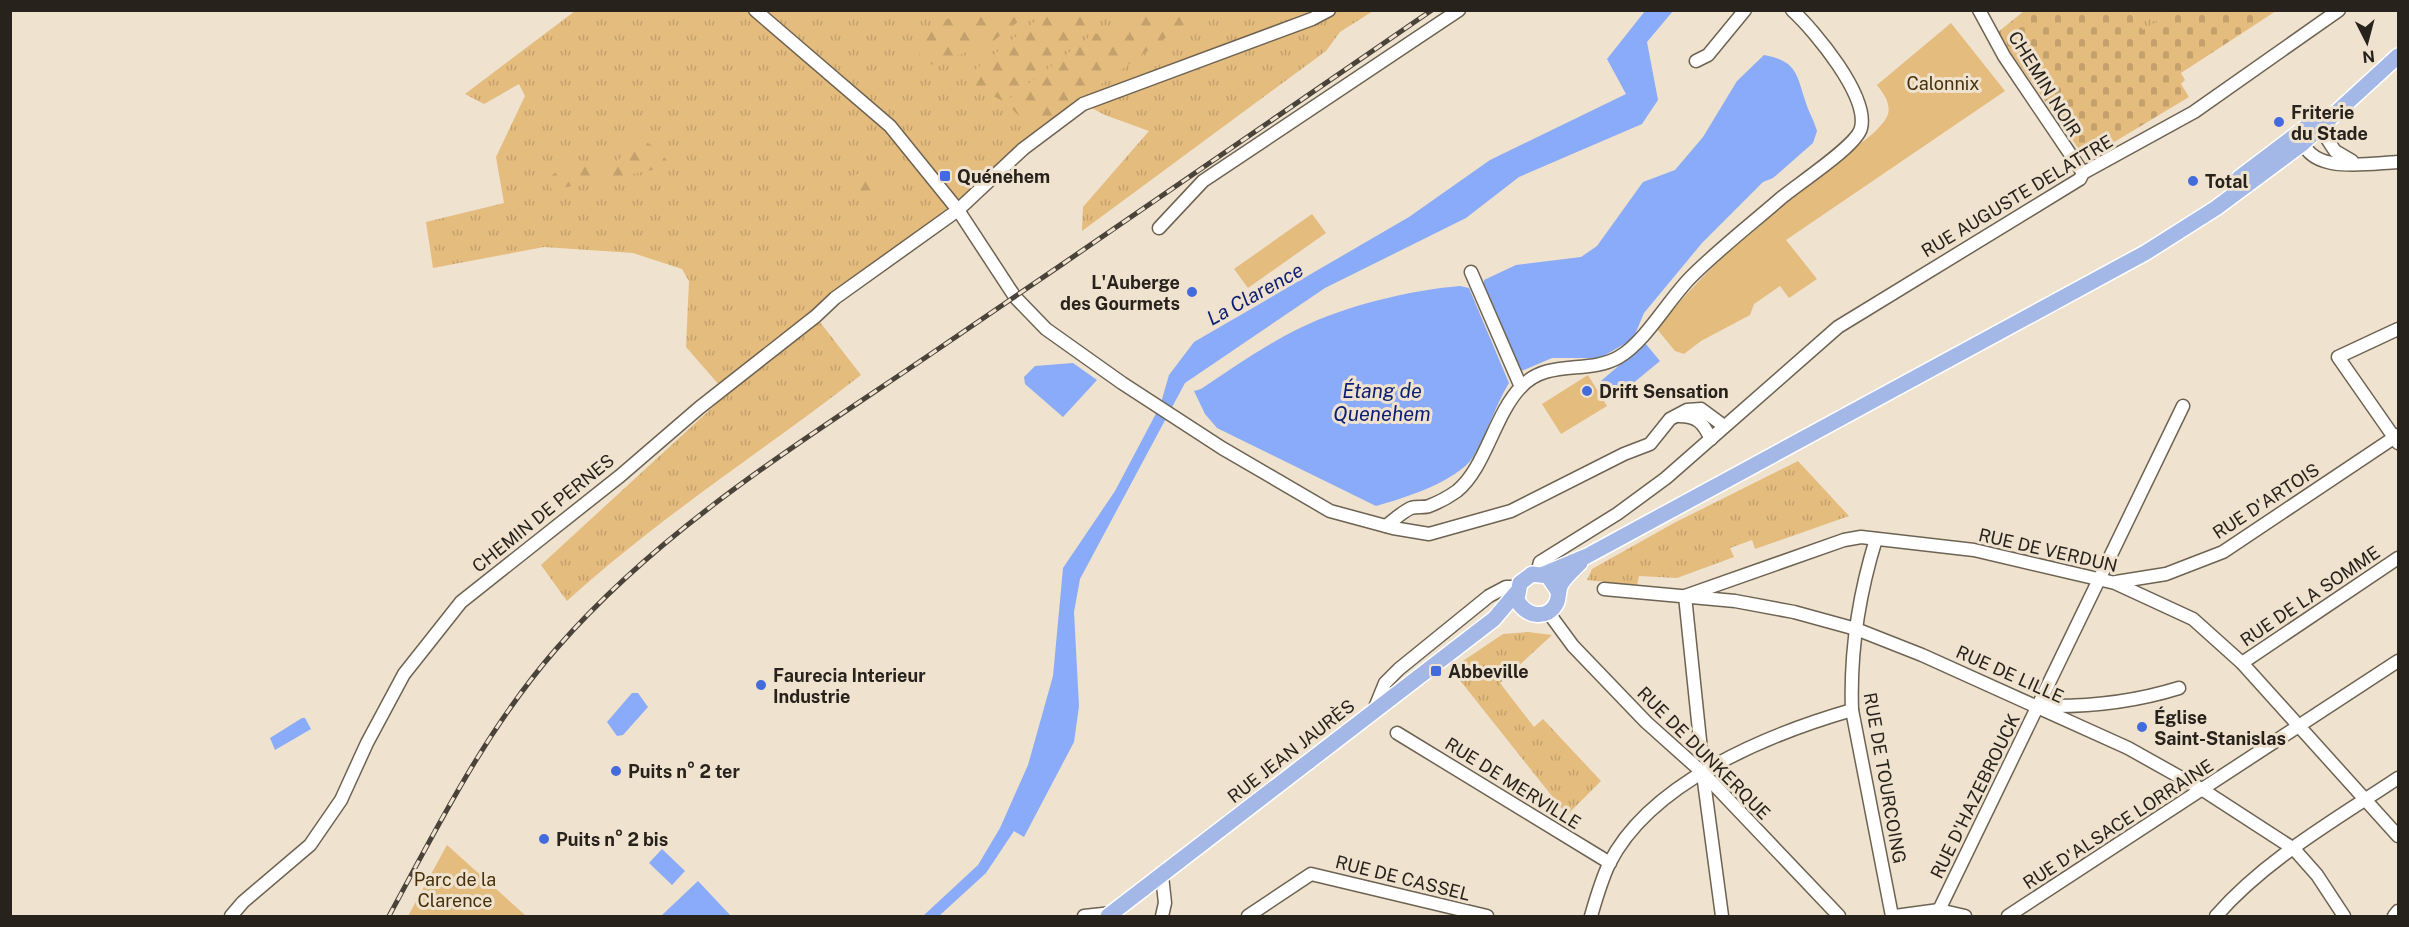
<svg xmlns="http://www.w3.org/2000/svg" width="2409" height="927" font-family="'Public Sans',sans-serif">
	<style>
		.grass { fill: url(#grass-tufts) }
		.forest { fill: url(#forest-firs) }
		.cemetery { fill: url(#cemetery-stones) }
		.park { fill: #e4bc7e }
		.water { fill: #8aabf9 }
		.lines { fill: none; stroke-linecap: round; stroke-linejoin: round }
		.minor-casing { stroke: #6e6352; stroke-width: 15 }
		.major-casing { stroke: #fff; stroke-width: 18 }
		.minor { stroke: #fff; stroke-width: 12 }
		.major { stroke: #a4b8e8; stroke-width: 15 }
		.rail-casing { stroke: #4a433a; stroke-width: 5 }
		.rail { stroke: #efe2cf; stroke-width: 3; stroke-dasharray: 9; stroke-linecap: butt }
		.poi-dot { fill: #446bdd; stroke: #efe2cf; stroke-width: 2 }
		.labels { text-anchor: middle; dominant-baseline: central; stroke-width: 6; stroke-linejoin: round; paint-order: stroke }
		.park-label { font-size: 18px; fill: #46310b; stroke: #efe2cf }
		.street-label { font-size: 18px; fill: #27221b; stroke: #efe2cf }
		.poi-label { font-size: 18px; font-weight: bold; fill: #27221b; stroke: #efe2cf; text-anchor: start }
		.water-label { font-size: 20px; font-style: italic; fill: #0b1d75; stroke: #efe2cf }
	</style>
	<defs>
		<pattern id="grass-tufts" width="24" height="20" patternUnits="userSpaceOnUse" patternTransform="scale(1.5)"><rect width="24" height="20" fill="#e4bc7e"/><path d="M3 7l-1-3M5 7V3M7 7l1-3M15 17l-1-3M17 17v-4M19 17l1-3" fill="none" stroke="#c4a16c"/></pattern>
		<pattern id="forest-firs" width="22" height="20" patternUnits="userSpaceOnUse" patternTransform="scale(1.5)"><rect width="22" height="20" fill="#e4bc7e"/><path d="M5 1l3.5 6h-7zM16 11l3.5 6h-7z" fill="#c4a16c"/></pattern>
		<pattern id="cemetery-stones" width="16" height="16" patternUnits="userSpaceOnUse" patternTransform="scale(1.5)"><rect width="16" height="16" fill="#e4bc7e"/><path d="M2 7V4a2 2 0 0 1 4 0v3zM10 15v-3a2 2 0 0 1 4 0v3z" fill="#c4a16c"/></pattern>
	</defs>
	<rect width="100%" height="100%" fill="#efe2cf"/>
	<g class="grass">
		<path d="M575,11H1373L1340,32L1326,51L1082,231L1083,207L1149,131L1105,115L1084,104L958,210L816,317L861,375C763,451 658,518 567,601L541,565L727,394L686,347L689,281L682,269L633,253L544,247L433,268L426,222L504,203L496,157L525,96L519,84L484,104L465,94Z"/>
		<path d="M2129,11H2172L2143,31Z"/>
		<path d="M1798,461L1849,516L1755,549L1752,540L1730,548L1734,557L1677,578L1639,576L1637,585L1587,580L1592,569L1674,523Z"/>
		<path d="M1528,632L1552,635L1500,683L1534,727L1543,719L1601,781L1567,815L1451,669L1503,634Z"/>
	</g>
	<g class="forest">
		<path d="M968,10L1032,11L992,42L933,65L919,55L918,32Z"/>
		<path d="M1049,10L1106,11L1090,22L1071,43L1003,101L975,87L970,74Z"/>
		<path d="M1129,11H1203L1051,120L1025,122L1005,102L1093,34L1110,32L1129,35Z"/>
		<path d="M629,139C649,137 659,152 672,166L552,190L549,184L552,175L558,171L563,161L584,162L597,168L610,167L623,156L621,150Z"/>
		<path d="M858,174L879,177L882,187L871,196L854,197L844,189L847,178Z"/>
	</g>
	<path class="cemetery" d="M2024,11H2129L2143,30L2172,11H2276L2181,73L2185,80L2181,84L2189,97L2086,159L1997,33Z"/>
	<g class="park">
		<path d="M1951,23L2005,91L1786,240L1817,279L1789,298L1780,286L1754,304L1750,315L1701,341L1684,354L1675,351L1657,329C1707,266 1773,208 1838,160C1852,149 1882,131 1888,114C1891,103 1883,93 1877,85Z"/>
		<path d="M1312,214L1326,233L1248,288L1234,269Z"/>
		<path d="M1588,375L1607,406L1561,434L1542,404Z"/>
		<path d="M447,845L526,916H408Z"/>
	</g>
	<g class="water">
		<path d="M1645,11H1673L1647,42L1658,100L1642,124L1519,177L1466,218L1325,288L1185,383L1080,579L1074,612L1079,706L1074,742L1024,837L1014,831L986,873L939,916H923L978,865L1000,828L1028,765L1053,676L1063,568L1115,491L1160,406L1169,375L1194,342L1409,217L1490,160L1626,94L1607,59Z"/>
		<path d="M1764,55C1795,61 1796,71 1805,100C1808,111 1814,120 1817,131L1813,143L1773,178L1763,182L1702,243L1644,313L1633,339L1600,358H1552L1519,372L1484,286V280L1516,265L1581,257L1597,246L1643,182L1675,170L1703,137L1737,81Z"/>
		<path d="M1460,286L1469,288L1509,383C1495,406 1487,434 1473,457C1458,481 1402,499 1376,506L1217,428L1205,414L1194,391L1201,389C1233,368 1265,345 1300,328C1345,306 1410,290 1460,286Z"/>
		<path d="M1645,343L1660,361L1615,398L1601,381Z"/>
		<path d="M1073,363L1097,380L1063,417L1025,384L1024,377L1035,366Z"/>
		<path d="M632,693H638L648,707L623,735L617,736L607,722Z"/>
		<path d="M302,718H305L311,729L275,750L270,738Z"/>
		<path d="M662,849L685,871L672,885L649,863Z"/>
		<path d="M698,881L731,916H661Z"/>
	</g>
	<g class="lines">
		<defs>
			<g id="minor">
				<path d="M755,10L890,126L958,210L1015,297L1046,329L1122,383L1222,448L1330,511L1393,528L1429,534L1511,511L1624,454L1650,444L1670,419L1687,410L1701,409L1724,426"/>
				<path d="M1979,10L2004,56L2083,173"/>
				<path d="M1696,61L1708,55L1745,10"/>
				<path d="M2314,126L2320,128L2335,151L2352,161"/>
				<path d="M2301,135C2307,176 2369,163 2398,162"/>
				<path d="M1159,228L1203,181L1459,10"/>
				<path d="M1471,272L1521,387"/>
				<path d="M1679,416C1698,416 1703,423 1711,439"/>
				<path d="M2398,443L2338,357L2398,329"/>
				<path d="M1386,526C1394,520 1402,512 1411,508C1417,506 1424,508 1429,506C1437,503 1450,496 1457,491C1486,467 1494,415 1521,387C1548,358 1588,375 1619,357C1646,341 1668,300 1691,277C1719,249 1750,225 1780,199C1796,185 1857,146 1861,128C1869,96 1815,31 1792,10"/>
				<path d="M1876,539C1859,594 1850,653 1852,710L1892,916"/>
				<path d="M1537,573L1540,562L1617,514L1666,478L1838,327L2080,179L2083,173L2194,112L2339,10"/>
				<path d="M2116,582L2166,574L2223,552L2398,435"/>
				<path d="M1604,589L1735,601L1794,612L1856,629L1922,655L2128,748L2203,790L2294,849L2317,875L2344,916"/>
				<path d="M1548,612L1573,646L1646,722L1703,773L1839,916"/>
				<path d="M2242,663L2398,558"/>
				<path d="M2043,706C2090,707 2134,702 2179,688"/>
				<path d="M1374,710L1385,683L1399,669L1489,596L1506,587H1517"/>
				<path d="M1397,733L1610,863"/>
				<path d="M1701,750L1685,596L1844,540L1861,537L1974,550L2115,583L2193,619L2242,663L2398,836"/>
				<path d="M1703,774L1722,916"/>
				<path d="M1162,876L1165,903L1162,916"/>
				<path d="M1939,910L2183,406"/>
				<path d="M231,916L243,902L310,845L341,800L367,743L404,674L461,602L620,476L699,408L816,316L835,298L958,210L1023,149L1083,104L1312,19L1329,10"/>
				<path d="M1084,916L1112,913"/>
				<path d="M1248,916L1311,874L1487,916"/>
				<path d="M1591,916C1596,899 1601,881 1609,864C1650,782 1769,734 1852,710"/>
				<path d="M1895,916L1939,910L1965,916"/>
				<path d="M2008,916L2398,661"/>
				<path d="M2216,916C2266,859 2335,820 2398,778"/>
				<path d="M2394,916L2398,911"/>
			</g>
			<g id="major">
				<path d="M2239,178L2313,122"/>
				<path d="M1544,574L1587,556L2145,253L2216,208L2302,144L2398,56"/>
				<path d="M1558,591L1548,576L1532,574L1520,583L1517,599C1523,616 1548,622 1557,602C1559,596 1558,590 1561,584C1566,576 1573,570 1580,563"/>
				<path d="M1108,916L1494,619L1516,593"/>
			</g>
		</defs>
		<use href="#minor" class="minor-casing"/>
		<use href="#major" class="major-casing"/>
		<use href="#minor" class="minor"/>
		<use href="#major" class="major"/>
		<defs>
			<path id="rail" d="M389,916C439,824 487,728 557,648C666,523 808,438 944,345C1107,234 1269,122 1432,10"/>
		</defs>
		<use href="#rail" class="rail-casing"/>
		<use href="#rail" class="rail"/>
	</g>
	<g class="poi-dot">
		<circle cx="2279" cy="122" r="6"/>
		<rect x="939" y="170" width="12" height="12" rx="3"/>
		<circle cx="2193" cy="181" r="6"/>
		<circle cx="1192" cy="292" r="6"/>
		<circle cx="1587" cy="391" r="6"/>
		<rect x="1430" y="665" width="12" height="12" rx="3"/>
		<circle cx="761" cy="685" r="6"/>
		<circle cx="2142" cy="727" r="6"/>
		<circle cx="616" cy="771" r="6"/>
		<circle cx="544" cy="839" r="6"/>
	</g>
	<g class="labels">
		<g class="park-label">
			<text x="1943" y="83">Calonnix</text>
			<text x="455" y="879">Parc de la<tspan x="455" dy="21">Clarence</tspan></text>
		</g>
		<g class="street-label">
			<text transform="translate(2045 84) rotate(58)">CHEMIN NOIR</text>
			<text transform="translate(2017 196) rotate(-31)">RUE AUGUSTE DELATTRE</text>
			<text transform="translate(2266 501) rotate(-33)">RUE D'ARTOIS</text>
			<text transform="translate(543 513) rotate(-39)">CHEMIN DE PERNES</text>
			<text transform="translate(2048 550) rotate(13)">RUE DE VERDUN</text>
			<text transform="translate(2310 596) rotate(-34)">RUE DE LA SOMME</text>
			<text transform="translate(2010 674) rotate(24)">RUE DE LILLE</text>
			<text transform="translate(1291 751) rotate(-38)">RUE JEAN JAURÈS</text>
			<text transform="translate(1704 753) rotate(45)">RUE DE DUNKERQUE</text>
			<text transform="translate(1885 778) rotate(80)">RUE DE TOURCOING</text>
			<text transform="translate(1513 783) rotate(32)">RUE DE MERVILLE</text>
			<text transform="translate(1975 796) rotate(-64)">RUE D'HAZEBROUCK</text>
			<text transform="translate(2118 824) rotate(-33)">RUE D'ALSACE LORRAINE</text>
			<text transform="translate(1403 878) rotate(14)">RUE DE CASSEL</text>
		</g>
		<g class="poi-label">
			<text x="2291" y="112">Friterie<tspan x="2291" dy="21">du Stade</tspan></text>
			<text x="957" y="176">Quénehem</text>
			<text x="2205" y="181">Total</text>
			<text x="1180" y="282" text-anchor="end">L'Auberge<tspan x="1180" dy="21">des Gourmets</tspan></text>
			<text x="1599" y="391">Drift Sensation</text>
			<text x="1448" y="671">Abbeville</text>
			<text x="773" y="675">Faurecia Interieur<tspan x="773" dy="21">Industrie</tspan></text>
			<text x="2154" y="717">Église<tspan x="2154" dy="21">Saint-Stanislas</tspan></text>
			<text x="628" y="771">Puits n° 2 ter</text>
			<text x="556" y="839">Puits n° 2 bis</text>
		</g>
		<g class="water-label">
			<text transform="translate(1255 294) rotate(-29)">La Clarence</text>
			<text x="1382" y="391">Étang de<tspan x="1382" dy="23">Quenehem</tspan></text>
		</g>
	</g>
	<rect width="2409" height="927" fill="none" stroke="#27221b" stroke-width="24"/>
	<g transform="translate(2367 42) rotate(174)" stroke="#efe2cf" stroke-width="4.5" paint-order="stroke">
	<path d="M0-4.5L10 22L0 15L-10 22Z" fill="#27221b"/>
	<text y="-9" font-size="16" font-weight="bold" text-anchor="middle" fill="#27221b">N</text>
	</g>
</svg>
